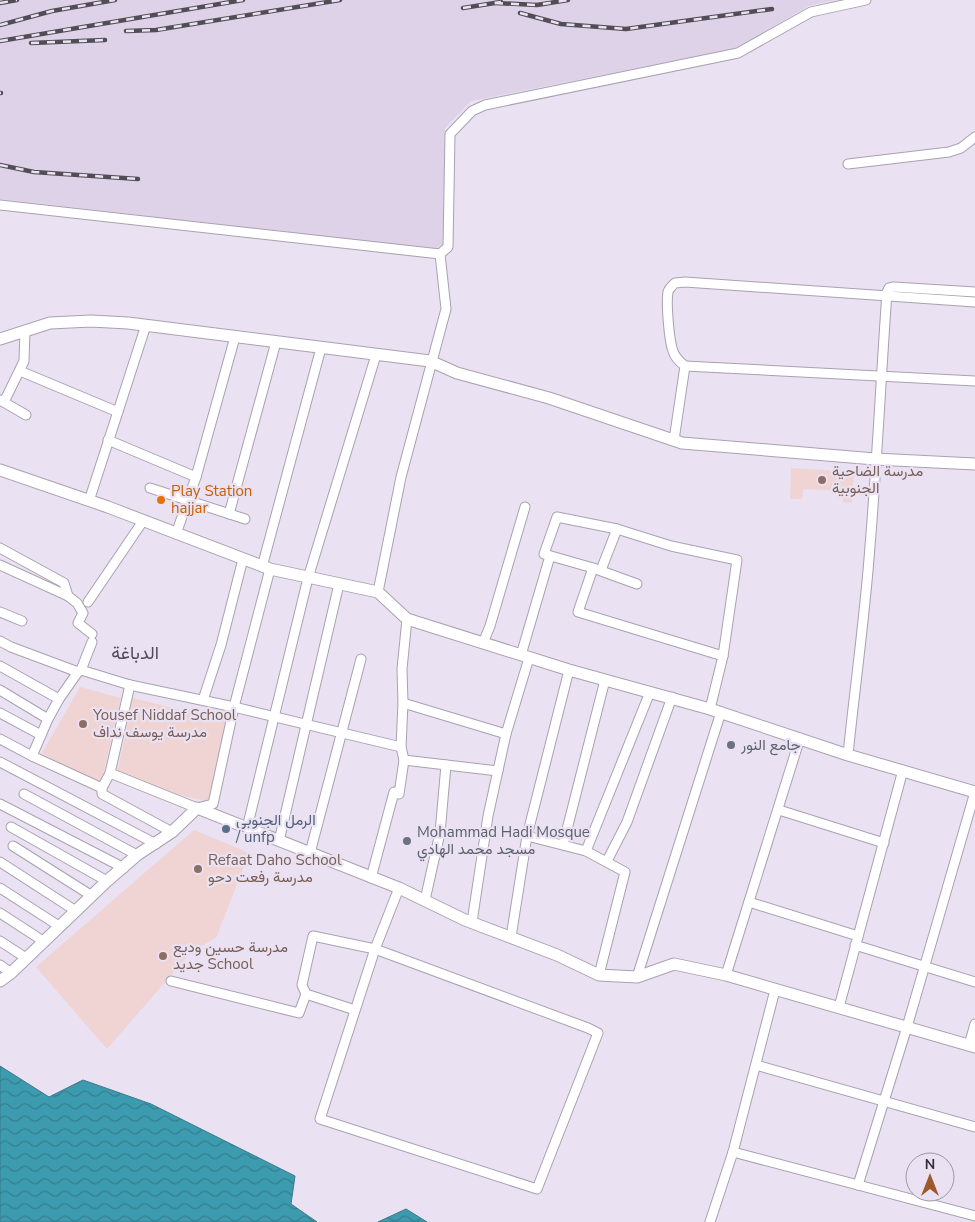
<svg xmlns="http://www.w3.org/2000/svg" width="975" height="1222" font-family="'Nunito Sans',Vazirmatn,sans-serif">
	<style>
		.built { fill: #ddd2e7 }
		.education { fill: #efd4d3 }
		.water { fill: url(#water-waves); stroke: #397a8a }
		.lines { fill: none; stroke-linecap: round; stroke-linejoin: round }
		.minor-casing { stroke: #a9a1b0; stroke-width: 11 }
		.tertiary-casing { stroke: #a9a1b0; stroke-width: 13 }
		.minor { stroke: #fff; stroke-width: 9 }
		.tertiary { stroke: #fff; stroke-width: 11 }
		.rail-casing { stroke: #514d55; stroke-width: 4.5 }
		.rail { stroke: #eae1f2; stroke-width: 2.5; stroke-dasharray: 8; stroke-linecap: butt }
		.education-dot { fill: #8d6e63; stroke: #eae1f2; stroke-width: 2 }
		.food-dot { fill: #e8710a; stroke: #eae1f2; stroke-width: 2 }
		.worship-dot { fill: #6b7280; stroke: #eae1f2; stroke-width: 2 }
		.service-dot { fill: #5c6f8a; stroke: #eae1f2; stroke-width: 2 }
		.labels { text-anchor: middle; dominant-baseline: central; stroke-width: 4.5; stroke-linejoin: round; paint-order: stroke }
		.education-label { font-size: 15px; fill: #785e54; stroke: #eae1f2; text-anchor: start }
		.food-label { font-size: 15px; fill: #c56008; stroke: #eae1f2; text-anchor: start }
		.worship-label { font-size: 15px; fill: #5b616d; stroke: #eae1f2; text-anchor: start }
		.service-label { font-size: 15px; fill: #4e5e75; stroke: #eae1f2; text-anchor: start }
		.quarter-label { font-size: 18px; fill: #514a57; stroke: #eae1f2 }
	</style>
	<defs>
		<pattern id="water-waves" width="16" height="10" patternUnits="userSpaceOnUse" patternTransform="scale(1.25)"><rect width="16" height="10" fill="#3d9baf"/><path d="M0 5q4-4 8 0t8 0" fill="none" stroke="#347f8f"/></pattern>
	</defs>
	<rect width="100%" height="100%" fill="#eae1f2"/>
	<path class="built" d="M0,0H836L808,6L738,48L471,101L445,128L443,244L435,249L0,199Z"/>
	<g class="education">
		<path d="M791,468L854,472L852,503L843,502L844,491L803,489L802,499H790Z"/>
		<path d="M80,687L121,698L100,787L42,753Z"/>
		<path d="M133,698L229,722L208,802L116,778Z"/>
		<path d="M194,830L249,853L216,938L192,951L107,1049L36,967Z"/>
	</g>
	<g class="water">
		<path d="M0,1066L49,1097L83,1080L151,1104L295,1176L291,1204L317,1222H0Z"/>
		<path d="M406,1209L427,1222H378Z"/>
	</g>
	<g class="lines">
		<defs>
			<g id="minor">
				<path d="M848,164L949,152L961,148L975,137"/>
				<path d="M0,205L440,254"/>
				<path d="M685,366L975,381"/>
				<path d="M20,371L118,412"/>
				<path d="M0,400L26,415"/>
				<path d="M4,402L24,361L25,331"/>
				<path d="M108,440L196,477"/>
				<path d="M674,440L685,366C680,362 675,358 673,351C669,341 666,302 668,292C669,288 672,286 675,283L685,282L975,302"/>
				<path d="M150,488L245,519"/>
				<path d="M89,501L146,325"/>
				<path d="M229,514L276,342"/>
				<path d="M176,534L196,477L235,337"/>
				<path d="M0,548L64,583L68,596L77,603L83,613L78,623L92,634"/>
				<path d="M0,565L68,596"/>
				<path d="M262,567L321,348"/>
				<path d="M593,568L578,612L723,656"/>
				<path d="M601,570L617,529"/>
				<path d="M637,584L593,568L544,554L557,517L617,529L671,546L737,560L723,656L710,709"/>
				<path d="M378,592L401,477L446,309L440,254L448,247L450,134L472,111L485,105L738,53L811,12L866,0"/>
				<path d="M88,602L143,521"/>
				<path d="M0,612L22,621"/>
				<path d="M0,641L11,647L78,672L59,699L48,719L32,756L102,788L110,773L130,685"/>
				<path d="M483,643L490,626L525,507"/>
				<path d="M521,655L550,556"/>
				<path d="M0,666L59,699"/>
				<path d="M81,670L92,642"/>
				<path d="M78,672L81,670L130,685L234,707L401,747"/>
				<path d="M0,690L48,719"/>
				<path d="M203,700L221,645L243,559"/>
				<path d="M403,703L506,734"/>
				<path d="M0,713L41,735"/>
				<path d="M0,739L32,756"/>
				<path d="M848,755C855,685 865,616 870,546C877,462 881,377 887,292L889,288L894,287L975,292"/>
				<path d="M404,760L498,771"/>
				<path d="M0,762L156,844"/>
				<path d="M110,773L197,808L213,804L234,707L270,569"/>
				<path d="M102,788V794L172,832"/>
				<path d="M24,794L137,855"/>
				<path d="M0,804L124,868"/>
				<path d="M779,810L884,843"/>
				<path d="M11,827L107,881"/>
				<path d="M247,828L308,578L376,355"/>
				<path d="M527,836L586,851L625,872L599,975"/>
				<path d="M279,841L339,584"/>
				<path d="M563,845L605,680"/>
				<path d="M13,846L92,896"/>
				<path d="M586,851L650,692"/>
				<path d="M310,853L361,659"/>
				<path d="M607,861L627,822L672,697"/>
				<path d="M0,862L76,911"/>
				<path d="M371,878L394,792L399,794L404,760L401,747L403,703L402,669L407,619"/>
				<path d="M0,888L59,926"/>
				<path d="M425,900L440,833L446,765"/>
				<path d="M749,902L858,936"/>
				<path d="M0,913L43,941"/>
				<path d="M472,922L488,816L506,734L529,658"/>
				<path d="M511,937L527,836L569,670"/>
				<path d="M0,941L26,958"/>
				<path d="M855,945L975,982"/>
				<path d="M0,965L11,973"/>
				<path d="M726,975L800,738"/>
				<path d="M637,977L721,712"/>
				<path d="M171,981L299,1013L306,994"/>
				<path d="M839,1007L903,770"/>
				<path d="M355,1010L306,994L302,985L313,936L375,949L588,1028L598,1033L537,1189L320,1119L375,949L399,888"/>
				<path d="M969,1045L975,1024"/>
				<path d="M756,1065L975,1127"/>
				<path d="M733,1152L975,1216"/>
				<path d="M858,1185L907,1027L975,792"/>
				<path d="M710,1222L733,1152L775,990"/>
			</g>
			<g id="tertiary">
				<path d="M0,339L50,323L91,321L128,323L430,361L457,373L549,398L682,443L875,459L975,464"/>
				<path d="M0,470L108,507L270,569L378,592L407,619L569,670L710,709L848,755L975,792"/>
				<path d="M0,981L11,973L107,881L137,855L172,832L197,808L399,888L465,920L557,955L599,975L637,977L674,964L726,975L975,1047"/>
			</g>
		</defs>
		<use href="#minor" class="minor-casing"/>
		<use href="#tertiary" class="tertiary-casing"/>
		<use href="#minor" class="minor"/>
		<use href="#tertiary" class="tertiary"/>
		<defs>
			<g id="rail">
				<path d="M0,3L17,0"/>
				<path d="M495,3L537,5L568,0"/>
				<path d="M463,8L501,2"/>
				<path d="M520,13L561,24L626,29L772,9"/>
				<path d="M0,25L52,11L115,0"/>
				<path d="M126,31L156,30L340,0"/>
				<path d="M0,41L243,0"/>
				<path d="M31,43L105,40"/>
				<path d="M0,93H1"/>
				<path d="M0,165L34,172L138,179"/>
			</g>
		</defs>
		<use href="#rail" class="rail-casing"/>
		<use href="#rail" class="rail"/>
	</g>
	<g class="education-dot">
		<circle cx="822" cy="480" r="5"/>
		<circle cx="83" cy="724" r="5"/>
		<circle cx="198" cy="869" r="5"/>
		<circle cx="163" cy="956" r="5"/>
	</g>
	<circle class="food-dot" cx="161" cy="500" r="5"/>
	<g class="worship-dot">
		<circle cx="731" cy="745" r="5"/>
		<circle cx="407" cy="841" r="5"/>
	</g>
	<circle class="service-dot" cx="226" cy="829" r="5"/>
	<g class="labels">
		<g class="education-label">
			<text x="832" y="471">مدرسة الضاحية<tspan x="832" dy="17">الجنوبية</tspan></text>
			<text x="93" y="715">Yousef Niddaf School<tspan x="93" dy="17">مدرسة يوسف نداف</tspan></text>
			<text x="208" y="860">Refaat Daho School<tspan x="208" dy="17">مدرسة رفعت دحو</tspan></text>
			<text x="173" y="947">مدرسة حسين وديع<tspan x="173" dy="17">جديد School</tspan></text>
		</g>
		<g class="food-label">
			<text x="171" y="491">Play Station<tspan x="171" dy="17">hajjar</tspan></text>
		</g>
		<g class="worship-label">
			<text x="741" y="745">جامع النور</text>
			<text x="417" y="832">Mohammad Hadi Mosque<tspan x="417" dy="17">مسجد محمد الهادي</tspan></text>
		</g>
		<g class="service-label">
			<text x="236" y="820">الرمل الجنوبي<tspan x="236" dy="17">/ unfp</tspan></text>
		</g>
		<g class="quarter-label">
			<text x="135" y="653">الدباغة</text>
		</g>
	</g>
	<g transform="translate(930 1177)"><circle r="24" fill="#eae1f2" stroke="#9f99a5"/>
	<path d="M0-4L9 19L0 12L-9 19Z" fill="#9d582b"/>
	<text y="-8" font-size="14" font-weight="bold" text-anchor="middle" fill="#2f2c32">N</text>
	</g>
</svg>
